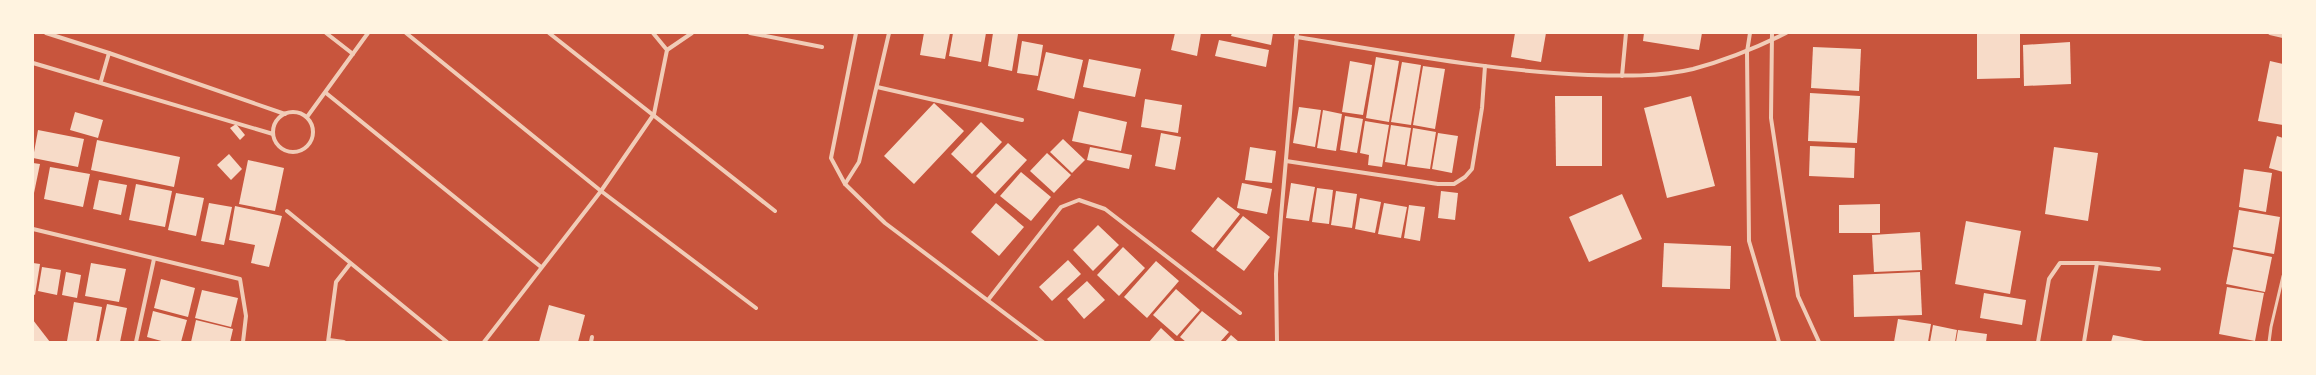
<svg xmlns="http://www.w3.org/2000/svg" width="2316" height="375" font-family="'DejaVu Sans',sans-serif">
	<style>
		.building { fill: #f7dbc8 }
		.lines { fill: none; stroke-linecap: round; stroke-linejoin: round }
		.service { stroke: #f1ccb7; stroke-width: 3 }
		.minor { stroke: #f1ccb7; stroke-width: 4 }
	</style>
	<rect width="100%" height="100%" fill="#c8553d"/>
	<g class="building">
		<path d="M924,33H950L945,59L920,55Z"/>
		<path d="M953,33H986L981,62L949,56Z"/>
		<path d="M993,33L1018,34L1012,71L988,66Z"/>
		<path d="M1175,33H1201L1197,56L1171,50Z"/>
		<path d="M1232,33H1273L1271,45L1231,36Z"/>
		<path d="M1515,33H1546L1541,62L1511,57Z"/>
		<path d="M1644,33H1702L1699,50L1643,41Z"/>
		<path d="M1977,33H2020V78L1977,79Z"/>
		<path d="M1219,40L1269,50L1266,67L1215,56Z"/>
		<path d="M1022,41L1043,45L1038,76L1017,73Z"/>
		<path d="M2070,42L2071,84L2024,86L2023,45Z"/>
		<path d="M1813,47L1861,49L1859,91L1811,88Z"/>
		<path d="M1046,52L1083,60L1074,99L1037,90Z"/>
		<path d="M1376,57L1399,61L1389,122L1366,118Z"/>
		<path d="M1089,59L1141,69L1135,97L1083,87Z"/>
		<path d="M1350,61L1372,65L1363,115L1342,112Z"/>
		<path d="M2270,61L2283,64V125L2258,121Z"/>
		<path d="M1402,62L1421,65L1411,125L1391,122Z"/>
		<path d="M1423,66L1445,69L1435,129L1413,125Z"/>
		<path d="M1810,93L1860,96L1857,143L1808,141Z"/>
		<path d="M1555,96H1602V166H1556Z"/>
		<path d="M1691,96L1715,186L1667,198L1644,108Z"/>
		<path d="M1145,99L1182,105L1178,133L1141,127Z"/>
		<path d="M934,103L964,131L914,184L884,156Z"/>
		<path d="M1299,107L1321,110L1315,147L1293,143Z"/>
		<path d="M1323,110L1342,114L1336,151L1317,148Z"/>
		<path d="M1079,111L1127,122L1121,151L1072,141Z"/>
		<path d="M75,112L103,120L98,138L70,130Z"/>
		<path d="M1345,116L1363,119L1357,153L1340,150Z"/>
		<path d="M1365,121L1389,125L1382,167L1368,165L1369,155L1360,153Z"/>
		<path d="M981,122L1002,142L972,174L951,154Z"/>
		<path d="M236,124L245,135L240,140L230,128Z"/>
		<path d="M1391,125L1411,128L1405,165L1385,162Z"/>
		<path d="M1413,128L1436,132L1430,169L1407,166Z"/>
		<path d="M38,130L84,139L78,167L33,158Z"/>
		<path d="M1161,133L1181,137L1175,170L1155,166Z"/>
		<path d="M1438,133L1458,136L1452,173L1432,169Z"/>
		<path d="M2277,136L2283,138V172L2269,168Z"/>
		<path d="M1063,139L1085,160L1072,173L1050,152Z"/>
		<path d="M97,140L180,157L174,187L91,170Z"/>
		<path d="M1008,143L1027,160L995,194L976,176Z"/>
		<path d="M1810,146L1855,148L1854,178L1809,176Z"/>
		<path d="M1090,147L1132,155L1129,169L1087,160Z"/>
		<path d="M1250,147L1276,151L1272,183L1245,180Z"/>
		<path d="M2054,147L2098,153L2088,221L2045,214Z"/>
		<path d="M1047,153L1071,175L1054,193L1030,171Z"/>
		<path d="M229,154L242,169L231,180L217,165Z"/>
		<path d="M248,160L284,168L275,211L239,204Z"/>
		<path d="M33,163L40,164L34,193H33Z"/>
		<path d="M50,167L90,174L83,207L44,199Z"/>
		<path d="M2244,169L2272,173L2266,212L2239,207Z"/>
		<path d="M1021,172L1051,197L1031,221L1000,196Z"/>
		<path d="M99,180L127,185L121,215L93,209Z"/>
		<path d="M1242,183L1272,189L1267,214L1237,208Z"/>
		<path d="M1291,183L1315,187L1309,221L1286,218Z"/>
		<path d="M136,184L172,191L165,227L129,220Z"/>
		<path d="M1317,188L1333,190L1329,224L1312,222Z"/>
		<path d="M1336,191L1357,194L1352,228L1331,225Z"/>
		<path d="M1441,191L1458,193L1455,220L1438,218Z"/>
		<path d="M176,193L204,198L196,236L168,230Z"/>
		<path d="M1622,194L1642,239L1589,262L1569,217Z"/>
		<path d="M1218,197L1240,214L1213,248L1191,231Z"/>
		<path d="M1360,198L1381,202L1375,233L1355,229Z"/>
		<path d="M209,203L232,207L224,245L201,241Z"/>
		<path d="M996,203L1024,227L999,256L971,232Z"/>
		<path d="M1384,203L1407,207L1401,238L1378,234Z"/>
		<path d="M1880,204V233H1839V205Z"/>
		<path d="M1409,205L1425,207L1420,241L1404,238Z"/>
		<path d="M235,206L282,216L269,267L251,263L255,245L229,240Z"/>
		<path d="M2239,210L2280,217L2274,254L2233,247Z"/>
		<path d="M1243,216L1270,237L1244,271L1216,250Z"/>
		<path d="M1966,221L2021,231L2010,294L1955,284Z"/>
		<path d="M1098,225L1119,245L1093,271L1073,250Z"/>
		<path d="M1920,232L1922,270L1874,272L1872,235Z"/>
		<path d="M1664,243L1731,246L1730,289L1662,287Z"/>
		<path d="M1123,247L1145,268L1119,296L1097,275Z"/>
		<path d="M2233,249L2272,257L2265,292L2226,284Z"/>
		<path d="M1068,260L1081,274L1052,301L1039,287Z"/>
		<path d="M1156,261L1179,281L1147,318L1124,297Z"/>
		<path d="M33,263L40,264L35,295L33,294Z"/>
		<path d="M91,263L126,269L119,302L85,296Z"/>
		<path d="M42,267L61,270L57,295L38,291Z"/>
		<path d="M66,272L81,275L77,298L62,295Z"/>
		<path d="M1920,272L1922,315L1854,317L1853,275Z"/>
		<path d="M161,279L195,288L188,317L154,308Z"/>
		<path d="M1087,281L1105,300L1084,319L1067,299Z"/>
		<path d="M2227,287L2264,293L2255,341L2219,334Z"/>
		<path d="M1176,289L1200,310L1177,336L1153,315Z"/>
		<path d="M202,290L238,298L231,327L195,318Z"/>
		<path d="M1984,293L2026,300L2022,325L1980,318Z"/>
		<path d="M74,302L102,307L96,342L67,341Z"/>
		<path d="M107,304L127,308L120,342L99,341Z"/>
		<path d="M549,305L585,315L578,342H539Z"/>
		<path d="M153,311L187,320L181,342H165L147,337Z"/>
		<path d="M1202,311L1229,332L1220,342H1186L1180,337Z"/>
		<path d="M1898,319L1931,324L1928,342H1894Z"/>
		<path d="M33,320L50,342H33Z"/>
		<path d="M196,320L233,329L230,342H191Z"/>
		<path d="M1933,325L1957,330L1955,342H1930Z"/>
		<path d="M1161,328L1176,342H1149Z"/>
		<path d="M1958,330L1987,334L1986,342H1956Z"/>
		<path d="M1231,335L1239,342H1225Z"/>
		<path d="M2113,335L2144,341V342H2111Z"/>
	</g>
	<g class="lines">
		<path class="service" d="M2269,342L2271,327L2283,276"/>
		<g class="minor">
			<path d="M46,33L109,53L285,114"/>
			<path d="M326,33L353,54"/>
			<path d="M406,33L601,191L756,308"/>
			<path d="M549,33L775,211"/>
			<path d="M750,33L822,47"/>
			<path d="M856,33L831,158L845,184L885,223L1043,342"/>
			<path d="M1750,33L1747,52L1749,241L1779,342"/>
			<path d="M1772,33L1771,118L1798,296L1819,342"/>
			<path d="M2270,33L2283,36"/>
			<path d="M1296,37C1393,52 1490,71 1588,75C1622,76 1660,77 1693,69C1726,60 1756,48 1786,33"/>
			<path d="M667,50L692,33"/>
			<path d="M33,63L273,134"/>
			<path d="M1622,76L1626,33"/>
			<path d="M101,81L109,53"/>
			<path d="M877,87L1022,120"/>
			<path d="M326,93L541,267"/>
			<circle cx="293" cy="132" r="20"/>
			<path d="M307,117L368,33"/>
			<path d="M1286,161L1438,184H1454L1465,177L1472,169L1482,108L1485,66"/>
			<path d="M845,184L859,162L889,33"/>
			<path d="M287,211L447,342"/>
			<path d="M33,229L240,279L246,316L243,342"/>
			<path d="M988,300L1061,207L1079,200L1105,209L1240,313"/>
			<path d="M329,340L344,342"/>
			<path d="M136,342L154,259"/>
			<path d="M328,342L336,282L350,264"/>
			<path d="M484,342L601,191L654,114L667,50L653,33"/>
			<path d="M591,342L592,337"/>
			<path d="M1277,342L1276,274L1297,33"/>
			<path d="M2038,342L2049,279L2060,263H2097L2159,269"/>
			<path d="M2084,342L2097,263"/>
		</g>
	</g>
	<rect width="2316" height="375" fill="none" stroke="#fff3e0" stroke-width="68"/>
</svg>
